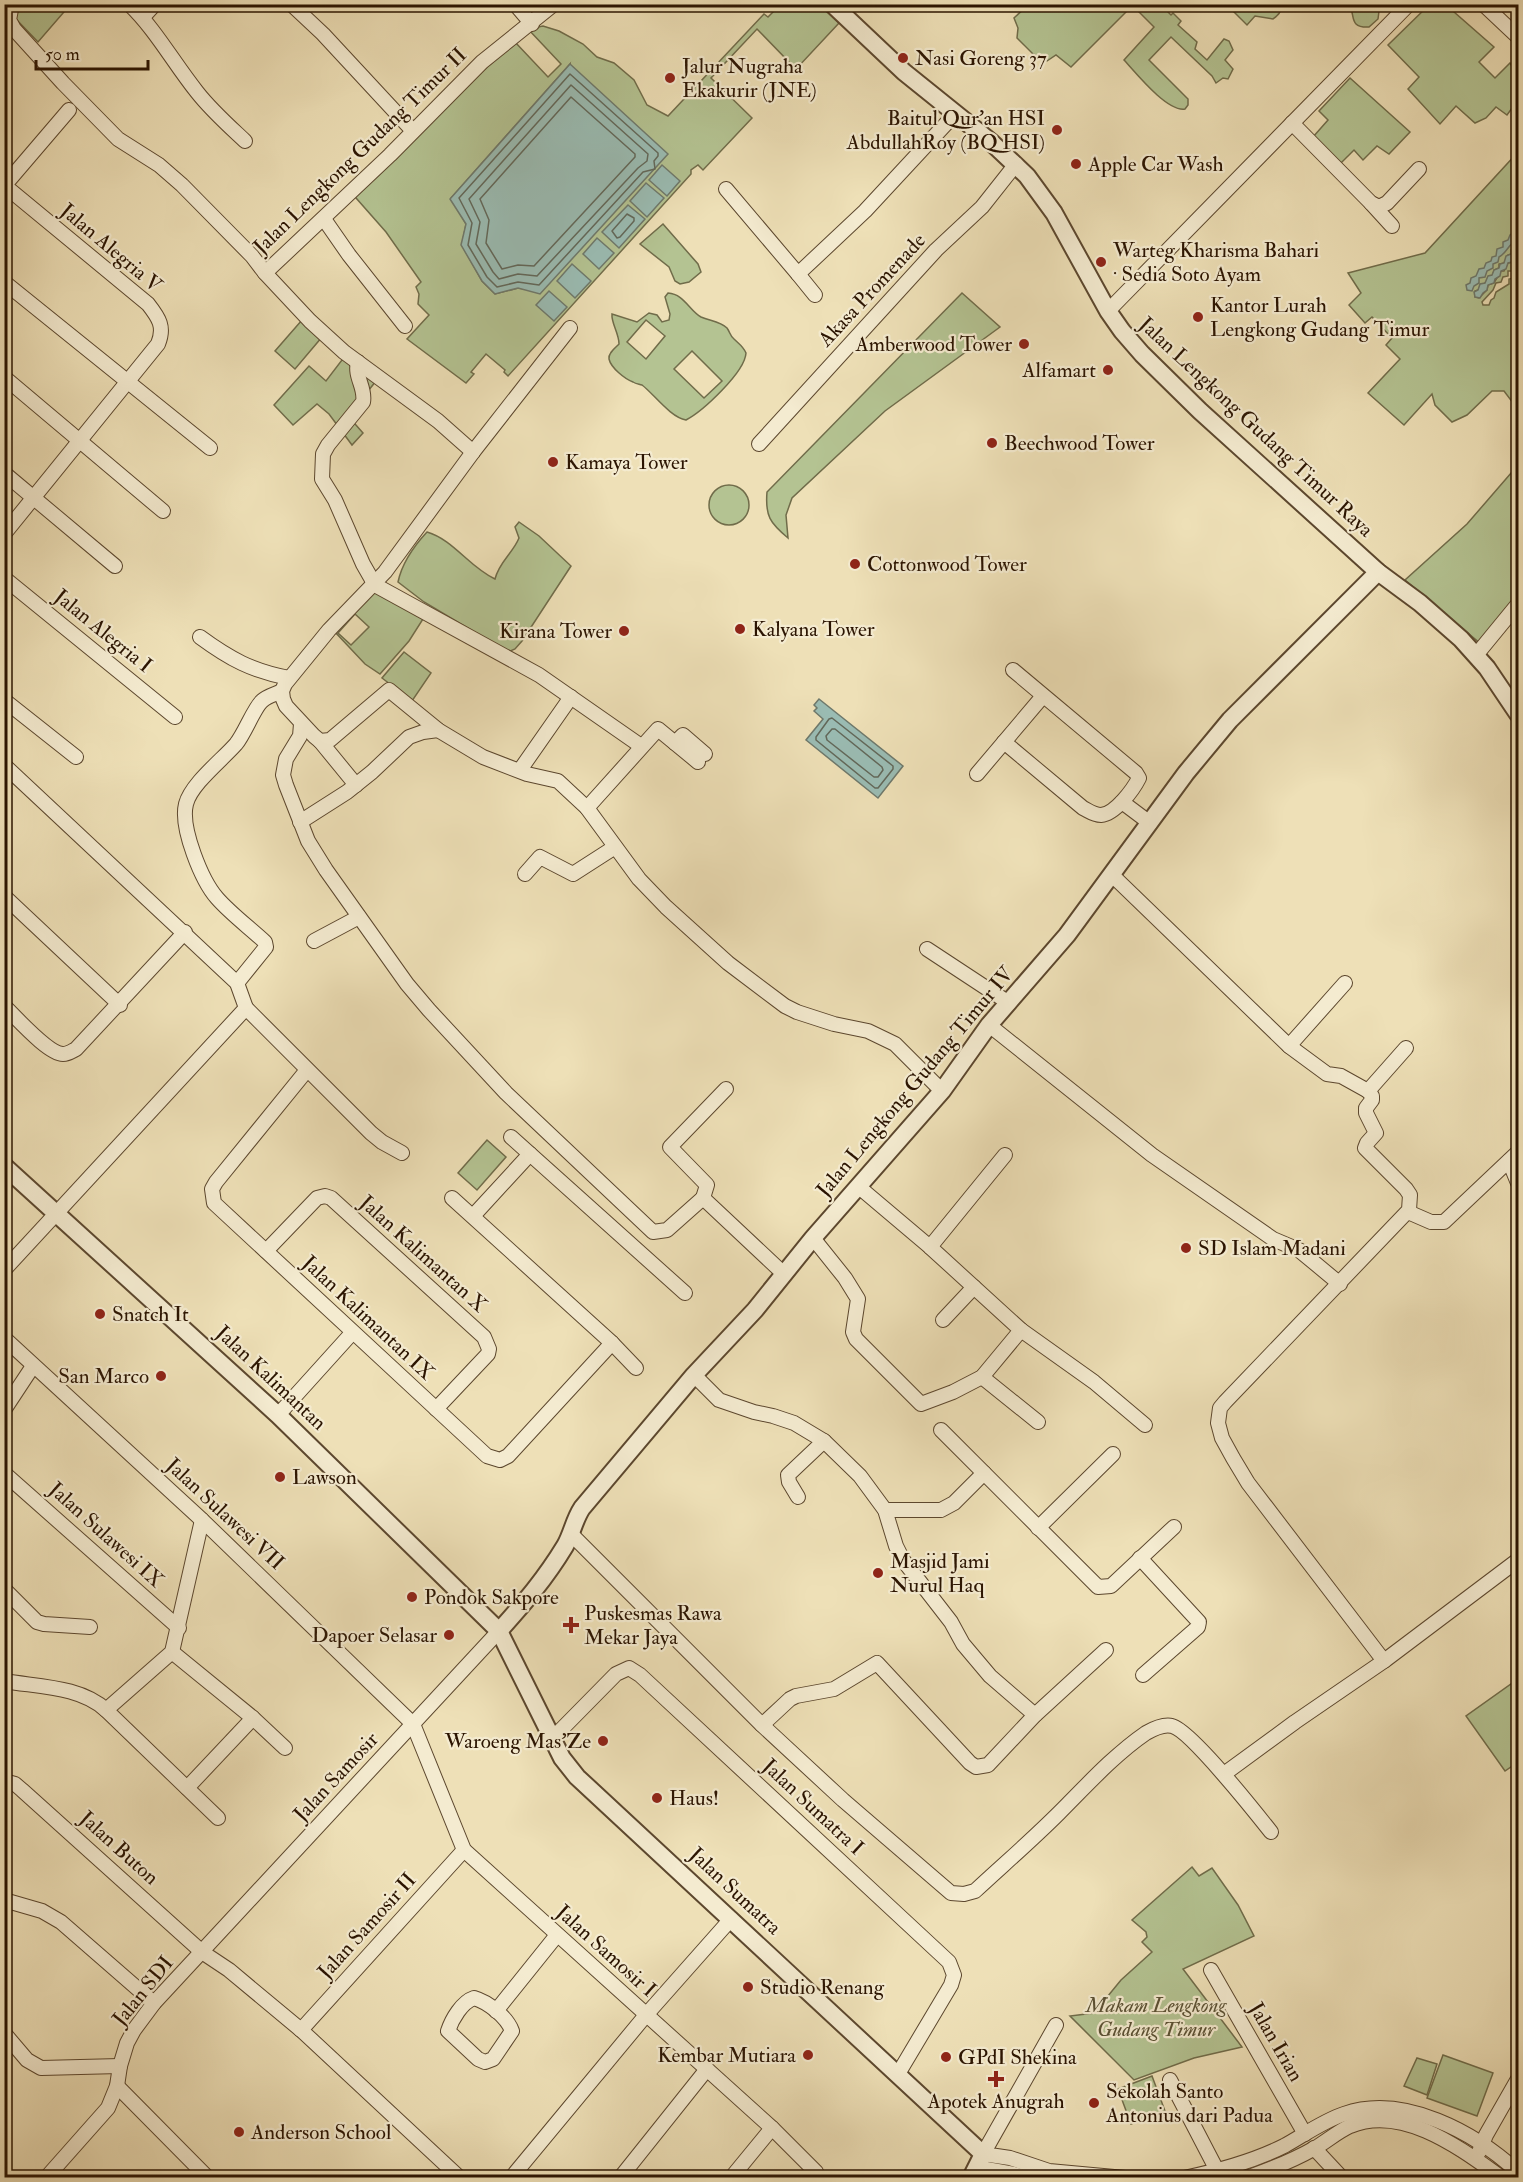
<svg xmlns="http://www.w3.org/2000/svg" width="1523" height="2182" font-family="'IM FELL Double Pica',serif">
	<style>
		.green { fill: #b4c392; stroke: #706c4a; stroke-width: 1.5; fill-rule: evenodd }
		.water { fill: #9abcb3; stroke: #6e796c; stroke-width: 1.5 }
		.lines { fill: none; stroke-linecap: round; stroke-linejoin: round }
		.shore { stroke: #62685a; stroke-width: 1.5 }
		.minor-casing { stroke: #5c472e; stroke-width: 16 }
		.tertiary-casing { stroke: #5c472e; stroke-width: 20 }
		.minor { stroke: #f4ebd0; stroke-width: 14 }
		.tertiary { stroke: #f4ebd0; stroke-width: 16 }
		.poi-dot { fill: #8f2418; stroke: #f4ebd0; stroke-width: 2 }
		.labels { text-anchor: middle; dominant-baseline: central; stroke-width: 4.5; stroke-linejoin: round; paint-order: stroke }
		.poi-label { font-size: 21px; fill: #2b1401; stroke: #f4ebd0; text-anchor: start }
		.street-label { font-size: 21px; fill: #2b1401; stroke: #f4ebd0 }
		.park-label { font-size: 21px; font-style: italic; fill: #5b5134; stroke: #f4ebd0 }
	</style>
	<rect width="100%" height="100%" fill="#eee0b7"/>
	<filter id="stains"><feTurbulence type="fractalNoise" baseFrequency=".00333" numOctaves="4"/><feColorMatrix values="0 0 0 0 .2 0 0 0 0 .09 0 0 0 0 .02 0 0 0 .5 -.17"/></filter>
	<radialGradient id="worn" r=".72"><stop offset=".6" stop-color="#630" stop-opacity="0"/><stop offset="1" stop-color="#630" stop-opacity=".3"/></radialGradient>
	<g class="green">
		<path d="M1430,4L1446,5L1494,47L1479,62L1495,78L1510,63L1518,76V100L1507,115L1496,107L1486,118L1475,123L1456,106L1440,124L1408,89L1419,77L1388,45Z"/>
		<path d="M16,5H70L38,42L13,16Z"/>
		<path d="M780,5H820L839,23L798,67L792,65L757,29L711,78L752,118L703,170L698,165L691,170V174L508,376L504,372L505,370L486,354L471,372L474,374L466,383L407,339L429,315L418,304L419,294L416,287L421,282L386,232L349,190L515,42L548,77L561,64L528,29L543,26L559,31L583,44L597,57L614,63L634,80L647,105L668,116L764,14L768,17ZM570,64L531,290L518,288L495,294L482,281L462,245L466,224L451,198Z"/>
		<path d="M1028,5V4L1133,5L1071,67L1056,55L1047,61L1033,54L1017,38L1018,28L1014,18Z"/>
		<path d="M1140,5H1161L1171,15L1173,13L1181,21L1178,25L1197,42L1195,49L1207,60L1224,39L1229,41L1233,50L1225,60L1233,69L1228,79L1223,78L1216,83L1212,76L1171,37L1149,60L1188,99V105L1185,109C1167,112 1136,73 1124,60L1154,27L1135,8V6Z"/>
		<path d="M1227,5H1281C1282,12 1278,15 1273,19L1255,16L1247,25Z"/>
		<path d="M1349,5H1376L1379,11L1378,19L1369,27C1348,28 1356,15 1349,5Z"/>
		<path d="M1350,78L1410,132L1389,154L1377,146L1363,160L1354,150L1339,165L1313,137L1328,120L1319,111Z"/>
		<path d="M1518,152L1517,246L1512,254L1508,255L1504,263L1499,264V268L1494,270L1493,275L1478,290L1475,291V297L1479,298L1487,290L1488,285L1494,283L1501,271H1504L1508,263L1512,262L1514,256L1518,254V263L1514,264L1513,271H1508V276L1503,277L1501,282L1496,283L1493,290L1482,302L1483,305H1489L1491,300L1494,298L1496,292L1509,284V279L1514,278L1515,272L1518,270V395L1513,403L1504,391H1492L1467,415L1452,422L1435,405L1432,394L1404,425L1368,393L1400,359L1386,345L1392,338L1372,317L1365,323L1349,305L1361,293L1348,273L1425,253Z"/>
		<path d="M663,224L698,264L701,272L689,282L680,284L675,281L669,267L640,244Z"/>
		<path d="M668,293C684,294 689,310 701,317C710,321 720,321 727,328C730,332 730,336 734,339C739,344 743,346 746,353C745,372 703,411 686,420C670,417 654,394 642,385C639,384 636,384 633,382C625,379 611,368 609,359C608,353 615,348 619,344C619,333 611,323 612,314L637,322L649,313L657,315L662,322L669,320L670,314L665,297ZM646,320L665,336L646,359L627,342ZM692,351L722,381L704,398L674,369Z"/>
		<path d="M962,293L1000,327L885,411L792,498L786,515L788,538C770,523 765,516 767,492Z"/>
		<path d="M302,320L322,337L295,369L275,351Z"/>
		<path d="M345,356L376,381L348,416L363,433L352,445L329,414L317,404L293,425L274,405L309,366L326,381Z"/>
		<path d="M1518,465V599L1481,644L1405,580L1467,524Z"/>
		<circle cx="729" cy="505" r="20"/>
		<path d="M519,522L539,536L571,566L522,641L515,649L508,652L424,602L398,582C402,563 414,546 427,532C454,540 469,567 495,579C499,562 513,553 519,538L515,527Z"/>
		<path d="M375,591L423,619L409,641L380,674L365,664L334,631ZM355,614L369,627L351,645L338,633Z"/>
		<path d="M404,652L431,673L412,701L382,678Z"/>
		<path d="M487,1140L506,1157L477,1190L458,1173Z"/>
		<path d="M1518,1679V1762L1505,1771L1466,1716Z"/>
		<path d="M1192,1867L1199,1876L1212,1868L1238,1905L1254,1936L1183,1969L1242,2047L1194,2058L1134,2080L1070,2016L1094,2013L1121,1980L1152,1952L1142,1942L1147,1937L1146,1932L1132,1920Z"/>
		<path d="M1443,2055L1493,2073L1477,2116L1427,2098Z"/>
		<path d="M1417,2058L1437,2064L1427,2095L1404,2086Z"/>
		<path d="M1152,2076L1165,2111L1131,2124L1118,2089Z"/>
	</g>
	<g class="water">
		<path d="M570,64L668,154L540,294L518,288L495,294L482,281L461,245L466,224L450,199Z"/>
		<path d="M662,165L680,181L667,196L649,180Z"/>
		<path d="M646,183L664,198L647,217L630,201Z"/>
		<path d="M628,205L645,219L619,248L602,232Z"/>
		<path d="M1513,233L1518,236L1517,240C1508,244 1507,253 1499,257L1498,262L1493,264V268L1487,271L1485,277L1479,278V283L1474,286L1472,291L1467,290L1466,285L1470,283L1471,278L1476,276L1479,269L1484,268L1486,263L1491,261L1492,257L1496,256L1497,249L1503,247V242L1508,240L1510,235Z"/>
		<path d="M597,238L614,253L599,269L583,254Z"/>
		<path d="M1518,241V255L1514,256L1512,262L1508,263L1506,269L1501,271L1500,276L1495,279L1494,283L1488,285L1487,290L1483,293L1480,298L1475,297L1474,292L1478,290L1480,284L1485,283L1488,276L1492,275L1494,270L1499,268L1500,264L1504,263L1506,256L1511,254V250L1517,247Z"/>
		<path d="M572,264L591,281L575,298L557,281Z"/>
		<path d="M549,291L567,307L554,321L536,305Z"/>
		<path d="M819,699L903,766L878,798L806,740L823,719L814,711L817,708L814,705Z"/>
	</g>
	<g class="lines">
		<g class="shore">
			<path d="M570,74L658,153V156L654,161L655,169L643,172L539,285L518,282L497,287L487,277L468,245L472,223L459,198Z"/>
			<path d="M571,85L648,154L647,161L638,168L537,276L518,274L499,279L493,272L476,244L480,222L469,199Z"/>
			<path d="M571,97L635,154V157L534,266L518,265L502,269L486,243L489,220L480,199Z"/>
			<path d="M627,214L634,218V221L620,237L617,238L612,231Z"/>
			<path d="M832,718L893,766V769L878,788H875L816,740V737L829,719Z"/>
			<path d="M832,729H835L882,767L883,770L878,777H874L827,740L826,736Z"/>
		</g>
		<defs>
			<g id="minor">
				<path d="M12,4L9,20L14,29L63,83L118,139L159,165L182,185L252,256L265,273L390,155L482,62L554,4"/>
				<path d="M129,4C156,30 173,62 197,92C211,110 228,125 245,141"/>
				<path d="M291,4L323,34L413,131"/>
				<path d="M515,4L532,24"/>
				<path d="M1483,4L1518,37"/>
				<path d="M143,17L155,4"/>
				<path d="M1292,123L1371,203L1379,207L1387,203L1419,169"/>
				<path d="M4,186L69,110"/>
				<path d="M726,189L798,274L865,211L955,114"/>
				<path d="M1371,203L1392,226"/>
				<path d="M324,219L349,255L405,326"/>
				<path d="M265,273L310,321L344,352L438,421L473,452L570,328"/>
				<path d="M798,274L815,295"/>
				<path d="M4,282L210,448"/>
				<path d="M1108,311L1409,4"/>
				<path d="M358,362C354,377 366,388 363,402L328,445L323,454L322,479L335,500L363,564L375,585L539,675L641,746"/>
				<path d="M4,377L163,511"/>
				<path d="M759,444L936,250L982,207L1016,164"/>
				<path d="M473,452L385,572L329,630L285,684L282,691L283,699L286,706L314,736L320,741L330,740L389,690L438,730L483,757L527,774L558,781L587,808"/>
				<path d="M4,473L115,566"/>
				<path d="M4,534L158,344C165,327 159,318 148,304L5,186"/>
				<path d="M4,578L175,717"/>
				<path d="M200,637C230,659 252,671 289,678"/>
				<path d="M1477,654L1518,604"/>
				<path d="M4,700L76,757"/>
				<path d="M301,724L300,736L286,759L283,775L286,785L308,841L326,870L407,984L429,1010L506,1093L653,1232L667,1230L703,1198"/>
				<path d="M320,741L356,785"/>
				<path d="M1004,742L1083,808C1089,811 1094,815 1101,815C1115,814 1133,790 1139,778L1136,773L1013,670"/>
				<path d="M675,743L698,762"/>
				<path d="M705,754L683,735L675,743L658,729L587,808L639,879L666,907L728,963L785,1006L797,1012L834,1024L868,1031L895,1044L942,1091"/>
				<path d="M4,765L237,983L246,1008L4,1270"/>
				<path d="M520,770L571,697"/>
				<path d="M977,774L1043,696"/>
				<path d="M1122,802L1150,823"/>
				<path d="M300,822L347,792L372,772L409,737L423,732L438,730"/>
				<path d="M525,874L540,857L573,874L615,847"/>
				<path d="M1112,875L1289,1046L1327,1074L1341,1076L1368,1091L1406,1048"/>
				<path d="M4,896L120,1005"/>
				<path d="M314,941L359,917"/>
				<path d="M927,949L1009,1003"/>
				<path d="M237,983L266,947L265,942C250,928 231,914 217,898C202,881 180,828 186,804C191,784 222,760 236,744C245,733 254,708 262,701C267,696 276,694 282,691"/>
				<path d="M4,1006C16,1017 48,1054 63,1054C68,1054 72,1051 76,1049L185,932"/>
				<path d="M246,1008L371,1133L382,1142L402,1153"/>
				<path d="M989,1025L1152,1155L1273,1239L1299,1250L1340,1284"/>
				<path d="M1289,1046L1345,983"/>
				<path d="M307,1070L216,1182L212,1189L214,1203L487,1456L500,1460L508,1456L612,1343"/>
				<path d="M726,1089L670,1147L707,1185L703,1198L784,1274"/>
				<path d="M1368,1091L1372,1096V1100L1366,1108V1113L1376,1133L1367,1143L1365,1148L1406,1189L1410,1195L1409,1210L1225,1402L1220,1408L1218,1423L1222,1438L1233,1458L1248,1483L1384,1661"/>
				<path d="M511,1137L685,1293"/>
				<path d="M1509,1161L1518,1183"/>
				<path d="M452,1198L612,1343L636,1368"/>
				<path d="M1408,1212L1431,1222H1444L1518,1152"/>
				<path d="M473,1216L530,1154"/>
				<path d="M813,1238L845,1278L858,1299L853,1332L856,1339L921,1404L953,1392L982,1377L1021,1330L930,1247L859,1187"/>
				<path d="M930,1247L1005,1155"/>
				<path d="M266,1251L317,1198L325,1196L331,1198L484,1337L489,1349L488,1354L436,1409"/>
				<path d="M943,1320L974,1287"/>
				<path d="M1021,1330L1094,1382L1145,1425"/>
				<path d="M4,1338L202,1520L413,1724L464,1850L772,2128L816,2172L819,2178"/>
				<path d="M694,1375L719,1400L754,1412L773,1416L794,1423L824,1441L860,1476L885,1510L896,1546L903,1560L951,1622L963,1644L990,1676L1035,1715"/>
				<path d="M982,1377L1038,1422"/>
				<path d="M4,1410L33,1366"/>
				<path d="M278,1415L352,1333"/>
				<path d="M941,1430L1098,1587L1111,1586L1174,1527"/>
				<path d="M4,1473L179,1628"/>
				<path d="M798,1497L789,1482L788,1475L824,1441"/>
				<path d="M885,1510H941L954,1503L984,1473"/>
				<path d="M1038,1528L1113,1454"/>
				<path d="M572,1535L762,1725L843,1800L951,1893L964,1894L975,1891C1003,1865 1032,1840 1059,1813C1086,1786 1114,1755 1146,1733C1153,1729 1164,1724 1172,1726C1190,1730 1256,1813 1271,1832"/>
				<path d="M1140,1558L1199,1622L1198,1627L1143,1675"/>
				<path d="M4,1589L37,1622L44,1624L90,1627"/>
				<path d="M172,1652L253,1718L285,1748"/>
				<path d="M4,1681C38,1687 80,1686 106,1710L172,1652L202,1520"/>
				<path d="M106,1710L218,1818"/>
				<path d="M762,1725L790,1699L796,1696L834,1689L877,1663L970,1763L976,1767L988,1765L1035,1715L1106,1650"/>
				<path d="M552,1739L616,1674L629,1668L640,1675L949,1962L954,1975L951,1985L898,2074"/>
				<path d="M1224,1774L1295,1722L1384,1661L1518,1560"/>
				<path d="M4,1781L15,1784L22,1790L202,1952L229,1970L301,2030L460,2178"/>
				<path d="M187,1788L253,1718"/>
				<path d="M4,1900L42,1911L61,1922L154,2003"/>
				<path d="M1211,1970L1305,2134"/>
				<path d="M474,1998C488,2002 507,2017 512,2031L493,2059L485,2062L478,2059L448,2031C452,2019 462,2002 474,1998Z"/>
				<path d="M496,2011L557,1935"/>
				<path d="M1056,2025L983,2154L1010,2158L1049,2171L1125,2178"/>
				<path d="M301,2030L464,1850"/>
				<path d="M4,2033L27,2060L41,2068L120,2066"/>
				<path d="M1170,2080L1221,2178"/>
				<path d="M117,2086L208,2178"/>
				<path d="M1314,2148L1342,2178"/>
				<path d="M1479,2152L1486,2135L1518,2079"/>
				<path d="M977,2167C994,2171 1011,2172 1028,2178"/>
				<path d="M46,2178L108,2108L117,2086L120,2066L127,2043L134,2030L154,2003L499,1631"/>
				<path d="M511,2178L646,2015L731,1919"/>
				<path d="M620,2178L707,2069"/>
				<path d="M731,2178L772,2128"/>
				<path d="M1184,2178C1218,2171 1252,2162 1284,2146C1304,2135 1323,2121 1344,2114C1404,2093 1475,2133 1518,2172"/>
				<path d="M1246,2178C1269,2170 1294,2160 1315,2148C1327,2141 1337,2132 1350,2126C1403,2104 1461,2149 1502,2178"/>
			</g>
			<g id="tertiary">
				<path d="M832,4L904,72L991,142L1027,176L1054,213L1108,311L1122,331L1142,354L1200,411L1378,572L1420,603L1461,639L1487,668L1518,714"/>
				<path d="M4,1166L278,1415L499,1631L562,1758L577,1777L983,2154L971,2178"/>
				<path d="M499,1631C525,1602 545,1579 565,1546C572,1534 574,1520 582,1508L694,1375L755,1310L813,1238L942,1091L989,1025L1067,935L1186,773L1230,720L1378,572"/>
			</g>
		</defs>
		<use href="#minor" class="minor-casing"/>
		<use href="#tertiary" class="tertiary-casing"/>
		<use href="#minor" class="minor"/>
		<use href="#tertiary" class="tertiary"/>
	</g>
	<g class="poi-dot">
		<circle cx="903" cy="58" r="6"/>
		<circle cx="670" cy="78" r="6"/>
		<circle cx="1057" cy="130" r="6"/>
		<circle cx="1076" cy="164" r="6"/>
		<circle cx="1101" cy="262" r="6"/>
		<circle cx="1198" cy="317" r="6"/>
		<circle cx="1024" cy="344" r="6"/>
		<circle cx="1108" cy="370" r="6"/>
		<circle cx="992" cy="443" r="6"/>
		<circle cx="553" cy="462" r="6"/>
		<circle cx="855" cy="564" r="6"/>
		<circle cx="740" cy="629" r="6"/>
		<circle cx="624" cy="631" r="6"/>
		<circle cx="1186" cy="1248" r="6"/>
		<circle cx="100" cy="1314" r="6"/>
		<circle cx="161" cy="1376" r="6"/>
		<circle cx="280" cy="1477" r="6"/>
		<circle cx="878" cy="1573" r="6"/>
		<circle cx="412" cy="1597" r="6"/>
		<path d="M568 1616h6v6h6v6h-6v6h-6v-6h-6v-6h6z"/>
		<circle cx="449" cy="1635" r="6"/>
		<circle cx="603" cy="1741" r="6"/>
		<circle cx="657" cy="1798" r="6"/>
		<circle cx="748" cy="1987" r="6"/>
		<circle cx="808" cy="2055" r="6"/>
		<circle cx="946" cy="2057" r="6"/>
		<path d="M993 2070h6v6h6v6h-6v6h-6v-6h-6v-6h6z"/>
		<circle cx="1094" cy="2103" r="6"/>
		<circle cx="239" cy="2132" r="6"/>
	</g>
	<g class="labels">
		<g class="poi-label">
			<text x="915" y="58">Nasi Goreng 37</text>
			<text x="682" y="66">Jalur Nugraha<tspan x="682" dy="24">Ekakurir (JNE)</tspan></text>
			<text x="1045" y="118" text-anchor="end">Baitul Qur'an HSI<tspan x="1045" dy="24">AbdullahRoy (BQ HSI)</tspan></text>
			<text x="1088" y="164">Apple Car Wash</text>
			<text x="1113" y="250">Warteg Kharisma Bahari<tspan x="1113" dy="24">· Sedia Soto Ayam</tspan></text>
			<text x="1210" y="305">Kantor Lurah<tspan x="1210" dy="24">Lengkong Gudang Timur</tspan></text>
			<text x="1012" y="344" text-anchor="end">Amberwood Tower</text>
			<text x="1096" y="370" text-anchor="end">Alfamart</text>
			<text x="1004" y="443">Beechwood Tower</text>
			<text x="565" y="462">Kamaya Tower</text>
			<text x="867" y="564">Cottonwood Tower</text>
			<text x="752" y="629">Kalyana Tower</text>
			<text x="612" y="631" text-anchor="end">Kirana Tower</text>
			<text x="1198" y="1248">SD Islam Madani</text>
			<text x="112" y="1314">Snatch It</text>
			<text x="149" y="1376" text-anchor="end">San Marco</text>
			<text x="292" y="1477">Lawson</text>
			<text x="890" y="1561">Masjid Jami<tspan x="890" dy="24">Nurul Haq</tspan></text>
			<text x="424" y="1597">Pondok Sakpore</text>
			<text x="584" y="1613">Puskesmas Rawa<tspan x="584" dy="24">Mekar Jaya</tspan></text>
			<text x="437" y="1635" text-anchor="end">Dapoer Selasar</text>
			<text x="591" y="1741" text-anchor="end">Waroeng Mas'Ze</text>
			<text x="669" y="1798">Haus!</text>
			<text x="760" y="1987">Studio Renang</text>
			<text x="796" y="2055" text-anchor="end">Kembar Mutiara</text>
			<text x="958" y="2057">GPdI Shekina</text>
			<text x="1106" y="2091">Sekolah Santo<tspan x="1106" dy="24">Antonius dari Padua</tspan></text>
			<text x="996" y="2101" text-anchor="middle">Apotek Anugrah</text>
			<text x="251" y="2132">Anderson School</text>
		</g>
		<g class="street-label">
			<text transform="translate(360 151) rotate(-44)">Jalan Lengkong Gudang Timur II</text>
			<text transform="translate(111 248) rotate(40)">Jalan Alegria V</text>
			<text transform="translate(872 290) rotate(-47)">Akasa Promenade</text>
			<text transform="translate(1256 427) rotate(43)">Jalan Lengkong Gudang Timur Raya</text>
			<text transform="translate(103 631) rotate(39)">Jalan Alegria I</text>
			<text transform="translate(915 1082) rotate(-50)">Jalan Lengkong Gudang Timur IV</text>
			<text transform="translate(423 1254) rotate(42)">Jalan Kalimantan X</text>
			<text transform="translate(368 1318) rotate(43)">Jalan Kalimantan IX</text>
			<text transform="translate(271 1378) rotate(43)">Jalan Kalimantan</text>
			<text transform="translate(225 1514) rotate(43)">Jalan Sulawesi VII</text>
			<text transform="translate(106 1535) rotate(42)">Jalan Sulawesi IX</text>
			<text transform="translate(336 1777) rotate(-47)">Jalan Samosir</text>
			<text transform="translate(813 1807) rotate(43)">Jalan Sumatra I</text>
			<text transform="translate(119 1848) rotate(42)">Jalan Buton</text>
			<text transform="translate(735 1891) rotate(43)">Jalan Sumatra</text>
			<text transform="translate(367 1926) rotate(-48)">Jalan Samosir II</text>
			<text transform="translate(606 1951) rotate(42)">Jalan Samosir I</text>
			<text transform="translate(143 1991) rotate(-51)">Jalan SDI</text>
			<text transform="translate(1276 2042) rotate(60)">Jalan Irian</text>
		</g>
		<g class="park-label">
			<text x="1156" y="2005">Makam Lengkong<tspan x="1156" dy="24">Gudang Timur</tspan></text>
		</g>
	</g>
	<rect width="1523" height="2182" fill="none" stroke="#eee0b7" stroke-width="24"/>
	<rect x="6" y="6" width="1511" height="2170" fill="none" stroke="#2b1401" stroke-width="3"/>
	<rect x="12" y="12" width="1499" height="2158" fill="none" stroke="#2b1401" stroke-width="1.5"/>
	<path d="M36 60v9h112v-9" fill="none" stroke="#2b1401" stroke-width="3"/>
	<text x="45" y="60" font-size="18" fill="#2b1401" stroke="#f4ebd0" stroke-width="4.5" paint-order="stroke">50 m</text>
	<rect width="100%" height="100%" filter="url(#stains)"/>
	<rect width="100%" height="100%" fill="url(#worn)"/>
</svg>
